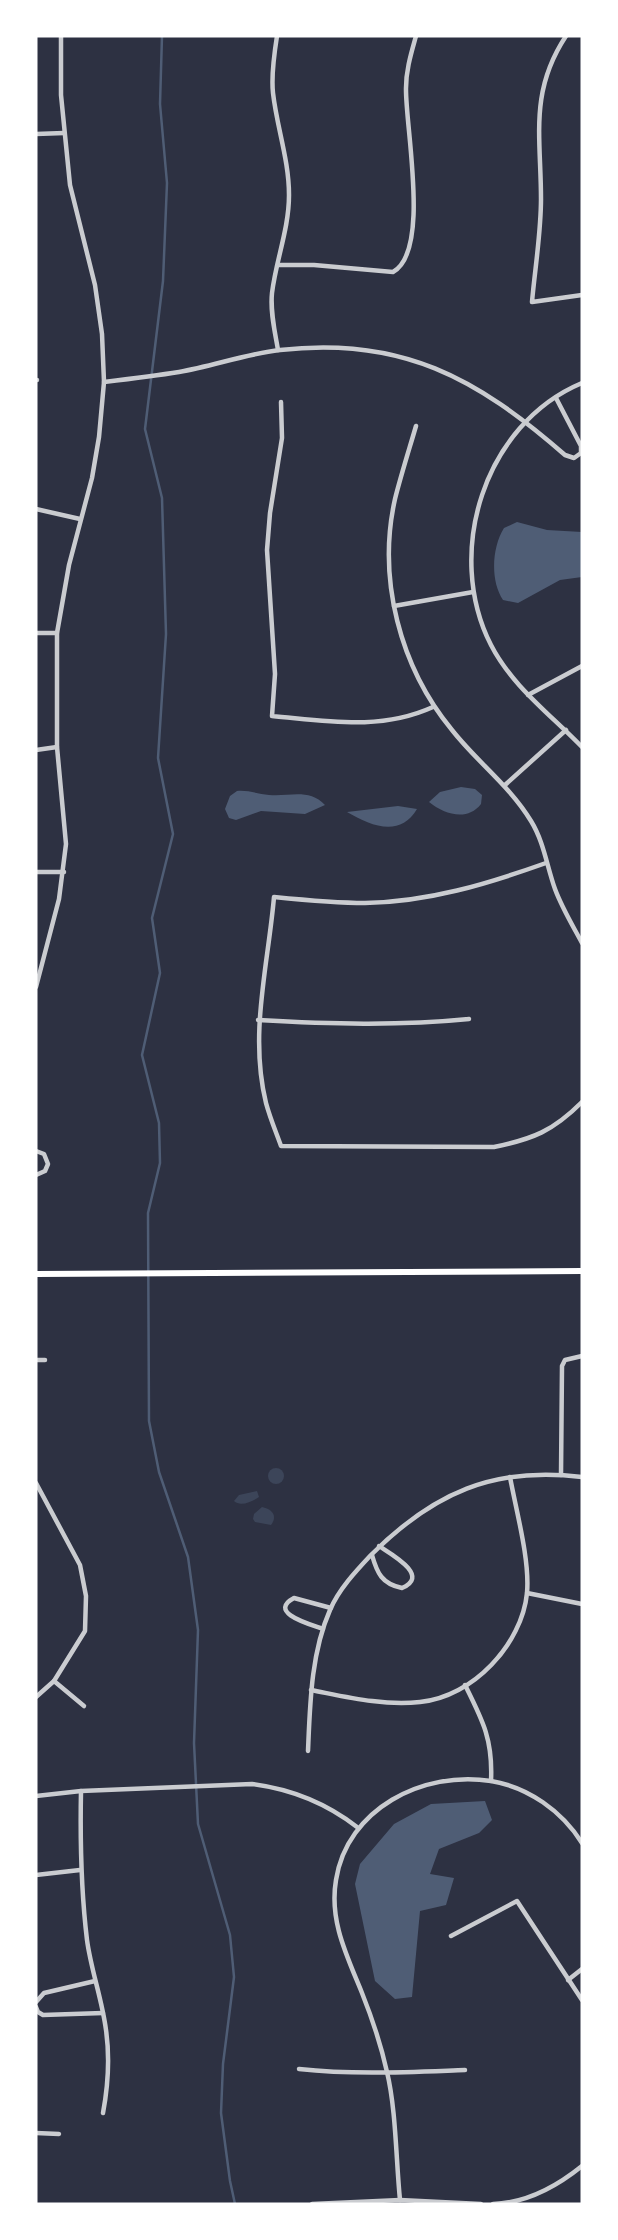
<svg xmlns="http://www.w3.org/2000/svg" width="618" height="2240" font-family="Lato,sans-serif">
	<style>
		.green { fill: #3c4559 }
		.water { fill: #4f5d75 }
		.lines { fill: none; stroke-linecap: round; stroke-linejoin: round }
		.stream { stroke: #4f5d75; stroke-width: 2.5 }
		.minor { stroke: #caccd0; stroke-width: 4.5 }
		.secondary { stroke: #fff; stroke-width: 6 }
	</style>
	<rect width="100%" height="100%" fill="#2d3142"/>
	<g class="green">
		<circle cx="276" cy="1476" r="8"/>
		<path d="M257,1491L259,1497C252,1502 240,1507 234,1501L239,1495Z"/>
		<path d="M262,1507C272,1509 278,1516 271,1525L255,1522L253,1519L254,1514Z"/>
	</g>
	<g class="water">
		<path d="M517,522L547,530L582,532V577L560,580L518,603L503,600C490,581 492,547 504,528Z"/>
		<path d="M461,787L475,789L482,795L481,804C467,822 444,814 429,802L440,792Z"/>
		<path d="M237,791C248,790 258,794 269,795C289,797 309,788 325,805L305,814L261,811L236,820L229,818L225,809L230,796Z"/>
		<path d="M398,806L417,809C400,838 371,826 347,812Z"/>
		<path d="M485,1801L492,1820L479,1833L439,1849L430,1874L454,1878L446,1905L420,1911L412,1997L395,1999L375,1981L355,1884L360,1864L394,1824L431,1804Z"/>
	</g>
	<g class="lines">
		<path class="stream" d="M162,36L160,104L167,183L163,281L145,429L162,498L166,634L158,758L173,834L152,918L160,973L142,1055L159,1123L160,1163L148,1213L149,1421L159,1472L188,1557L198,1630L194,1743L198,1824L230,1935L234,1977L223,2064L221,2113L230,2181L235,2204"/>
		<g class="minor">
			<path d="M277,36C274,55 271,75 273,93C277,128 289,160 289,195C289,229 276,260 272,293C270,312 275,332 278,350"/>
			<path d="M566,36C529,92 541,137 541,199C541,233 535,268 532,302L582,295"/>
			<path d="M36,134L64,133"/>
			<path d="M279,265H314L393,272C431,251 405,126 406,88C406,70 411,54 416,36"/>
			<path d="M36,380H37"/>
			<path d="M104,382C129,379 154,376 179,372C213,366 246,354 280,350C401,336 477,378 565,455L574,458L581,453V446L556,398"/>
			<path d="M582,383C484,424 444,553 491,645C512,686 550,714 582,747"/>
			<path d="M281,402L282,438L270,513L267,550L275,674L272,716C328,721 380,731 433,707"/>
			<path d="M416,426C409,450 401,475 395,499C377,579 400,667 452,730C477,762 510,786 531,821C544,842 547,867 555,889C562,908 573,926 582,943"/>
			<path d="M36,509L80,519"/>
			<path d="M394,606L473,592"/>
			<path d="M36,633H57"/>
			<path d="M528,695L582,666"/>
			<path d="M36,750L57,747"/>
			<path d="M505,785L566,730"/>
			<path d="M546,863C487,884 428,902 365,903C335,903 304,900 274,897C268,966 249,1034 266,1103C270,1118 276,1132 281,1146L494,1147C533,1139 553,1131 582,1102"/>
			<path d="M36,872H64"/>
			<path d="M36,987L59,899L66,844L57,747V633L69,565L92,478L99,437L104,382L102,334L95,285L70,185L61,95V36"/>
			<path d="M258,1020C329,1024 399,1026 469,1019"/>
			<path d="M36,1151L44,1154L48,1164L45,1171L36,1175"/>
			<path d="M36,1360H45"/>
			<path d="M561,1475L562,1366L565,1360L582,1356"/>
			<path d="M36,1483L80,1565L86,1596L85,1631L54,1681L36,1697"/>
			<path d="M372,1555C377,1573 382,1584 402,1588C431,1576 391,1554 379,1546"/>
			<path d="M527,1593L582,1604"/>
			<path d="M323,1629C313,1625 266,1613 294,1598L331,1608"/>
			<path d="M54,1681L84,1706"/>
			<path d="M465,1685C483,1721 493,1740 491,1781"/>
			<path d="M311,1690C347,1697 383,1706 420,1702C473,1697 522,1644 527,1593C530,1560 516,1510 510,1477"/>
			<path d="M308,1751C310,1704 311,1653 330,1610C339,1589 356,1571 371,1555C433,1493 494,1466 582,1477"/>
			<path d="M81,1791C80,1841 81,1890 87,1940C91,1970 102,1999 106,2030C110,2058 108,2086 103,2113"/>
			<path d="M36,1796L81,1791L252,1784C291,1789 326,1803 357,1827"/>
			<path d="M36,1875L80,1870"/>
			<path d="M451,1936L517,1901L582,2000"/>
			<path d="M568,1980L582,1969"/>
			<path d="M36,2002L44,1993L95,1981"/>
			<path d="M36,2007L38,2012L43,2015L103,2013"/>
			<path d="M299,2069C354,2075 409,2072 465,2070"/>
			<path d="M36,2133L59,2134"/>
			<path d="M400,2200C396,2160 396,2109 387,2072C381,2045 372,2018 362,1993C347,1956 329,1921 336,1880C347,1809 423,1770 491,1781C528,1787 562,1811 582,1843"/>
			<path d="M312,2204L400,2200L481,2204"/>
			<path d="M493,2204C527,2203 556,2187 582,2166"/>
		</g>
		<path class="secondary" d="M36,1274L582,1271"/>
	</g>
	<rect width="618" height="2240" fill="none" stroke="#ffffff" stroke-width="75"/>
</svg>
